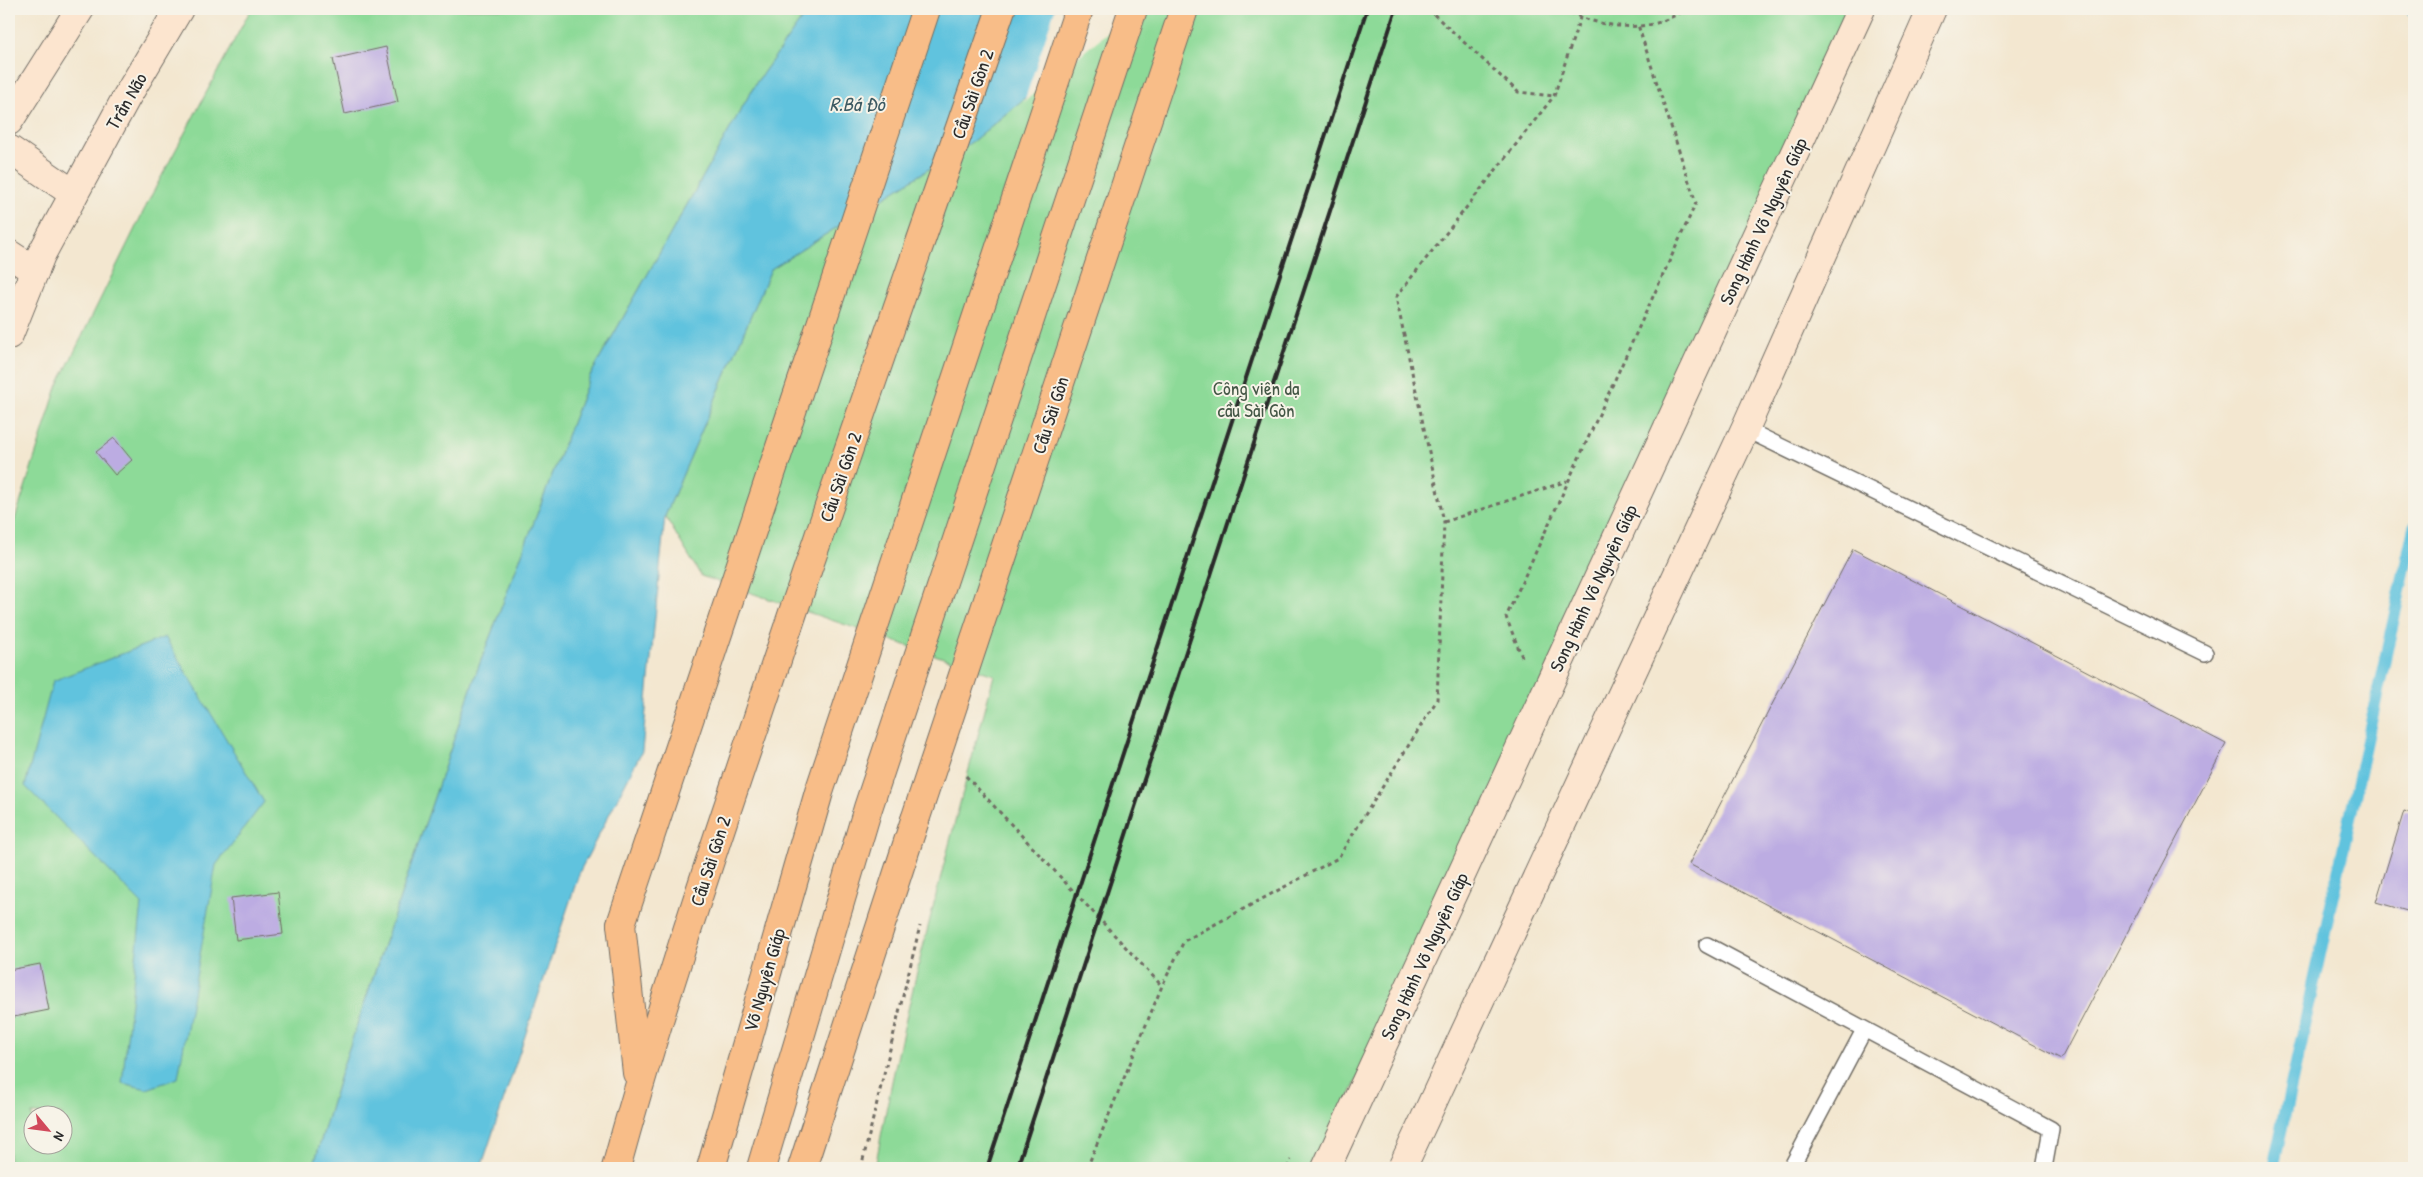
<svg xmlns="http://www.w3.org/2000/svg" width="2423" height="1177" font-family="'Patrick Hand',sans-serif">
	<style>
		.green { fill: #8dda98; stroke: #5c8262; fill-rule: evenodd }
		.water { fill: #60c3de; stroke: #467784 }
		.pier { fill: #f3e7d0 }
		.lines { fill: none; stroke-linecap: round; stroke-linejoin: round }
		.stream { stroke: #60c3de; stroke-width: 12 }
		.building { fill: #bcace2 }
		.lane-casing { stroke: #716d65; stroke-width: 18 }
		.secondary-casing { stroke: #716d65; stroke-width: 30 }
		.primary-casing { stroke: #716d65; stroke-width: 30 }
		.highway-casing { stroke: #716d65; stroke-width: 30 }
		.path { stroke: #716d65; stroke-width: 3; stroke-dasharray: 4 4; stroke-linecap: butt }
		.lane { stroke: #fff; stroke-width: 15 }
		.secondary { stroke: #fce5cf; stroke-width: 28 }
		.primary { stroke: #f8bd88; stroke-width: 28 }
		.highway { stroke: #f8bd88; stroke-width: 28 }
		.rail { stroke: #2b2b2b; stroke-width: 4 }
		.labels { text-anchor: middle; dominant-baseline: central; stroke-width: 4; stroke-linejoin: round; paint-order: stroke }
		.street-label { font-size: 19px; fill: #2b2b2b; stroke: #f7f3e8 }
		.park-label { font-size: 19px; fill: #445746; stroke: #f7f3e8 }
		.water-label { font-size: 20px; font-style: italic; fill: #3b5961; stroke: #f7f3e8 }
	</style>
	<rect width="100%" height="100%" fill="#f7f3e8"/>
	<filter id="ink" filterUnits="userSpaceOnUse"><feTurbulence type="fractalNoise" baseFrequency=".02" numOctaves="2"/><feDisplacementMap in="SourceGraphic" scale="10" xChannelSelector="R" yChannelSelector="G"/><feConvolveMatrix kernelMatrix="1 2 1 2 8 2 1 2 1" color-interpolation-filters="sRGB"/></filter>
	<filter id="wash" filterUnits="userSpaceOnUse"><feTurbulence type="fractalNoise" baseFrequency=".0096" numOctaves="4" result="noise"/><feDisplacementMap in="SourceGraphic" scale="20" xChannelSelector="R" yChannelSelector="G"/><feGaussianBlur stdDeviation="1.12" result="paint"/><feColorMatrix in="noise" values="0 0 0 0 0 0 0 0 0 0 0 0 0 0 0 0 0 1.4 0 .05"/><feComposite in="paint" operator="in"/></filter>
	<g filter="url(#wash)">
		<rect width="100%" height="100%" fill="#f3e7d0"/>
		<g class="green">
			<path d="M251,9H809L756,83L590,376L477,671L340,1075L313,1168H9V538L57,387L150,198ZM32,1114H62V1144H32Z"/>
			<path d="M1132,9H1854L1316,1168H875C905,1002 951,838 994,675L701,576L665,516L771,269L973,141Z"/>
		</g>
		<g class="water">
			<path d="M809,9H1132L973,141L771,269L665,516L642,751L580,871L481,1168H313L340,1075L477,671L590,376L756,83Z"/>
			<path d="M165,637L264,802L216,865L178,1078L147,1089L122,1083L142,904L25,786L53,681Z"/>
		</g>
		<path class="pier" d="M1055,9H1135L1024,102Z"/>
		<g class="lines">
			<g class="stream">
				<path d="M2412,9L2414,13"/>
				<path d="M2273,1168L2414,527"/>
			</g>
		</g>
		<g id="blocks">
			<g class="building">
				<path d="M386,47L398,102L345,114L333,59Z"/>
				<path d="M114,438L132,460L115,475L96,452Z"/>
				<path d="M1853,549L2226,744L2061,1059L1689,864Z"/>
				<path d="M2404,811L2414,814V913L2376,902Z"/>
				<path d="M278,892L283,934L236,940L231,898Z"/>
				<path d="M40,964L49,1010L9,1018V970Z"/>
			</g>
		</g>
	</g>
	<g filter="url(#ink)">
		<use href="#blocks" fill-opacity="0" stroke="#716d65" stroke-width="1"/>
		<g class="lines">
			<defs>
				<g id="lane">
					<path d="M1745,429L2205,653"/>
					<path d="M1707,945L2051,1129L2044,1168"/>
					<path d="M1791,1168L1864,1030"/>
				</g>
				<g id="secondary">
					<path d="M9,121L80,9"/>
					<path d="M9,149L74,194"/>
					<path d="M9,254L35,271"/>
					<path d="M9,335L41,255L126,98L179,9"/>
					<path d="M1326,1168L1861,9"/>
					<path d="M1402,1168L1745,429L1932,9"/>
				</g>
				<g id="primary">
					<path d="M915,820L1184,9"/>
					<path d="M621,924L926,9"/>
				</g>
				<g id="highway">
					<path d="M621,924L637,1073"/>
					<path d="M616,1168C657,1018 706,871 756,723C835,484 919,247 1001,9"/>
					<path d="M711,1168L819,792L1079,9"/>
					<path d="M761,1168L868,808L1133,9"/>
					<path d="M802,1168L915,820"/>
				</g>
			</defs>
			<use href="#lane" class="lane-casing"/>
			<use href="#secondary" class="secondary-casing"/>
			<use href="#primary" class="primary-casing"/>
			<use href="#highway" class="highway-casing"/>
			<g class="path">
				<path d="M1428,9L1518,92L1553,96"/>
				<path d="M1563,9C1591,24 1628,32 1660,22C1669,19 1679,13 1688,9"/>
				<path d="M1444,522L1567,481"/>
				<path d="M1522,657L1506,617L1696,203L1638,25"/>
				<path d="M966,776L1162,986"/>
				<path d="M861,1168L920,926"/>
				<path d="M1087,1168L1162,986L1184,941L1338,858L1437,700L1444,522L1396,297L1554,96L1580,18"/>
				<path d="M1287,1168L1291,1160"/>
			</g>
			<use href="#lane" class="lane"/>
			<use href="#secondary" class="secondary"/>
			<use href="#primary" class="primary"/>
			<use href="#highway" class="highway"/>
			<g class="rail">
				<path d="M987,1168L1367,9"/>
				<path d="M1017,1168L1396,9"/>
			</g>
		</g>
	</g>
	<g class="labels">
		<g class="street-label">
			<text transform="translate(972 94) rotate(-71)">Cầu Sài Gòn 2</text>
			<text transform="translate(126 101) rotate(-60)">Trần Não</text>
			<text transform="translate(1763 221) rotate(-65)">Song Hành Võ Nguyên Giáp</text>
			<text transform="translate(1050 415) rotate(-72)">Cầu Sài Gòn</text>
			<text transform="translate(840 477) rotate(-71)">Cầu Sài Gòn 2</text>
			<text transform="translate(1593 588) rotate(-65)">Song Hành Võ Nguyên Giáp</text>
			<text transform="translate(710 861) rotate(-72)">Cầu Sài Gòn 2</text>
			<text transform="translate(1424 956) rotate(-65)">Song Hành Võ Nguyên Giáp</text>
			<text transform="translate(764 980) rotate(-74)">Võ Nguyên Giáp</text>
		</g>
		<g class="park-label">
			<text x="1256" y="388">Công viên dạ<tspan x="1256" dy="22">cầu Sài Gòn</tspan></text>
		</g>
		<g class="water-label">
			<text x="857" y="103">R.Bá Đỏ</text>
		</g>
	</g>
	<rect width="2423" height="1177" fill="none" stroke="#f7f3e8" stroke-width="30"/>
	<g transform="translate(48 1130) rotate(119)"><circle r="24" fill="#f7f3e8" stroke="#a5a39c"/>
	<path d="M0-4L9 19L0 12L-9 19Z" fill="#d1495b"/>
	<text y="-8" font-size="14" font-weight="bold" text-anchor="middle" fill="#2b2b2b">N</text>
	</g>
</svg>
